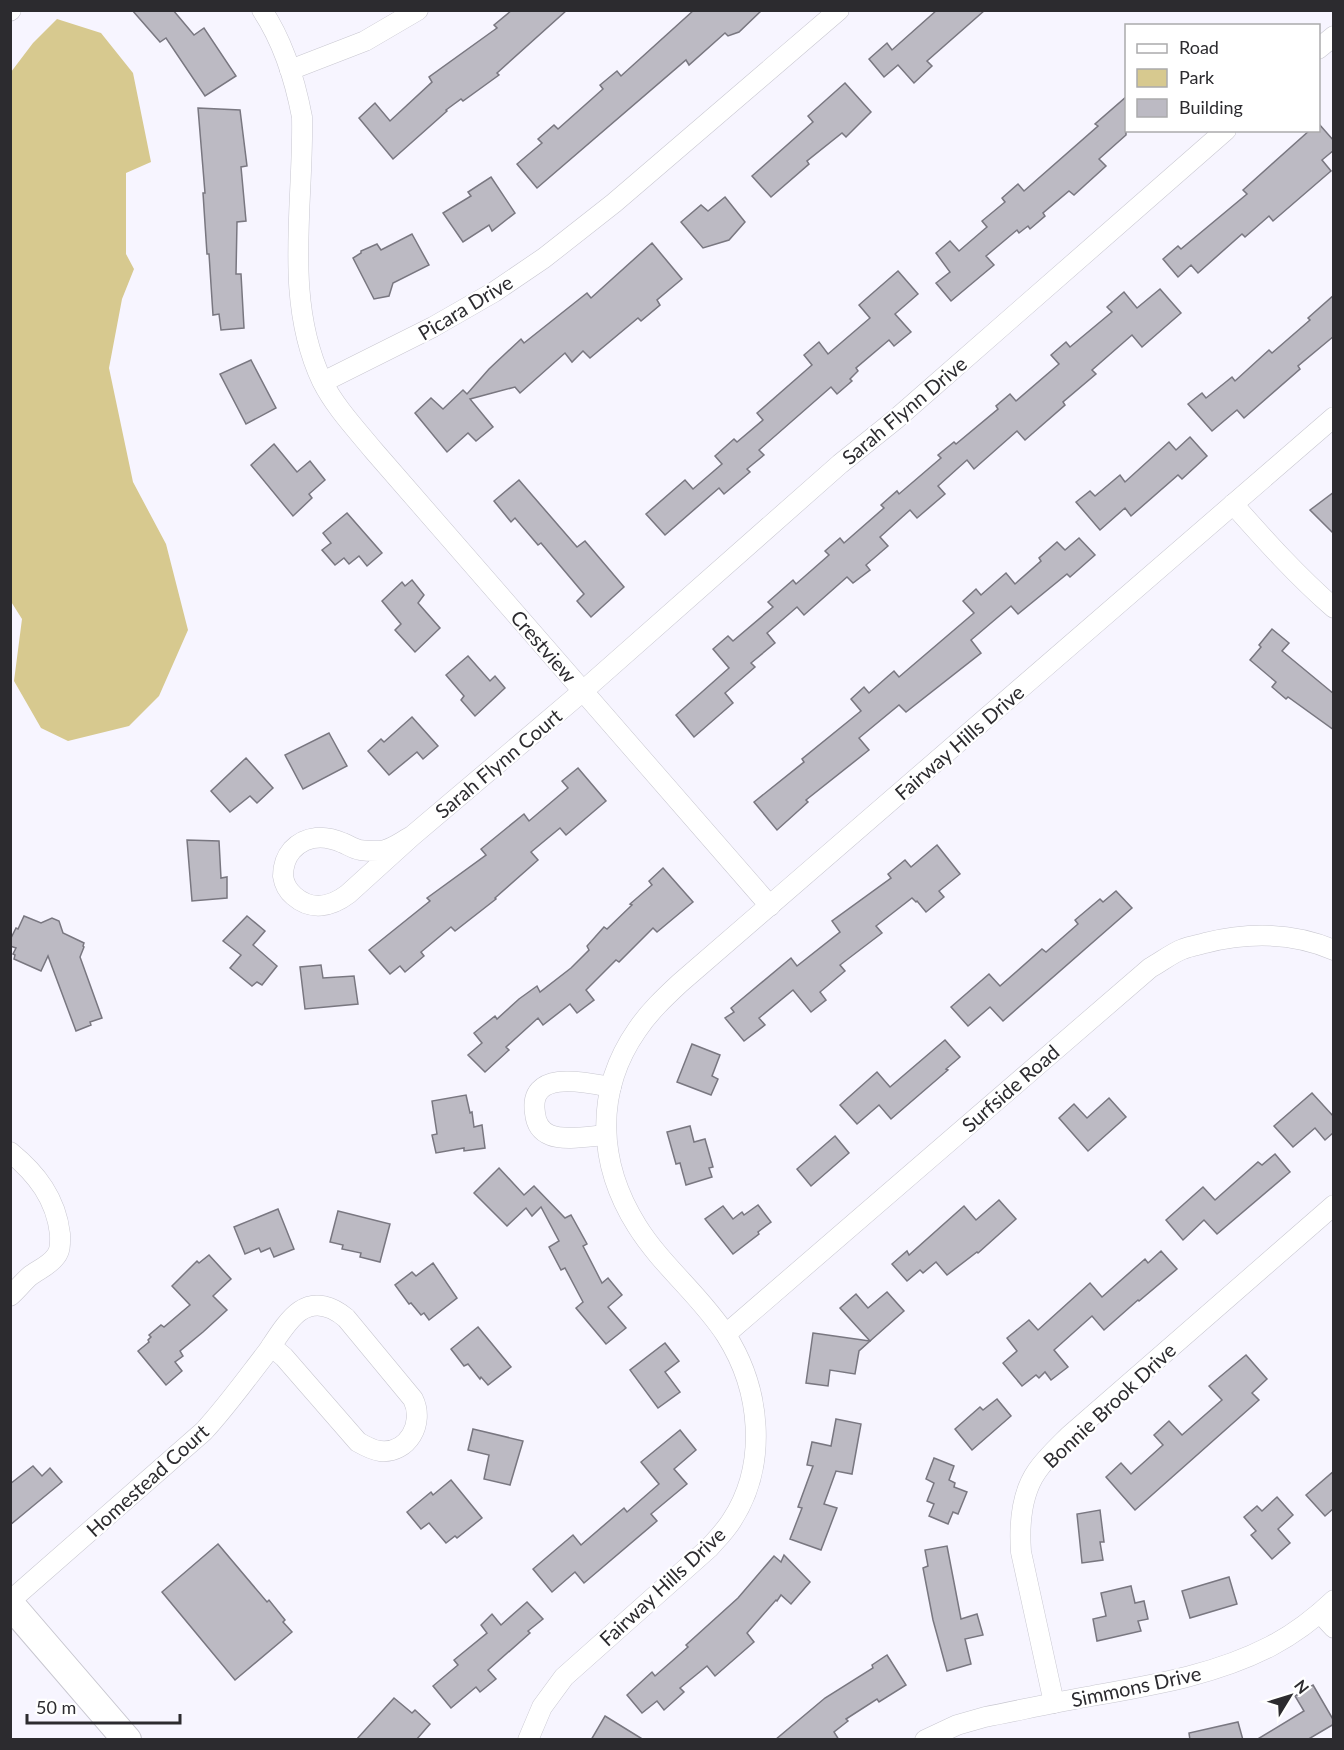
<svg xmlns="http://www.w3.org/2000/svg" width="1344" height="1750" font-family="Lato,sans-serif">
	<style>
		.green { fill: #d7c98f }
		.building { fill: #bcbac3; stroke: #797780; stroke-width: 1.5 }
		.lines { fill: none; stroke-linecap: round; stroke-linejoin: round }
		.minor-casing { stroke: #c8c7d0; stroke-width: 21 }
		.secondary-casing { stroke: #c8c7d0; stroke-width: 30 }
		.minor { stroke: #fff; stroke-width: 20 }
		.secondary { stroke: #fff; stroke-width: 28 }
		.labels { text-anchor: middle; dominant-baseline: central; stroke-width: 4.5; stroke-linejoin: round; paint-order: stroke }
		.street-label { font-size: 20px; fill: #2c2b2f; stroke: #fff }
	</style>
	<rect width="100%" height="100%" fill="#f7f5ff"/>
	<path class="green" d="M57,19L101,33L133,73L151,162L126,173V254L134,269L122,299L109,368L133,482L166,544L188,630L159,696L129,726L68,741L41,728L14,681L22,619L10,600L11,72L33,43Z"/>
	<g class="building">
		<path d="M132,10H173L194,35L204,28L236,76L205,96L166,38L160,42Z"/>
		<path d="M512,10H567L497,73L499,75L463,101L461,99L446,110L447,111L393,159L359,118L375,103L390,121L432,82L429,77L497,28L494,25Z"/>
		<path d="M694,10H762L739,32L728,36L725,33L689,65L686,60L537,188L517,164L542,143L538,139L554,125L558,129L603,89L600,85L617,71L621,76Z"/>
		<path d="M937,10H985L927,61L932,66L914,83L898,65L884,77L869,59L887,43L892,50Z"/>
		<path d="M845,83L871,112L846,137L842,133L807,161L809,164L771,197L752,176L813,122L808,116Z"/>
		<path d="M1126,97V135L1099,159L1106,166L1074,195L1069,191L1043,213L1045,216L1030,229L1028,226L1019,233L1017,230L986,256L994,265L951,301L936,283L950,272L936,253L950,241L959,251L987,227L982,221L1005,202L1002,198L1018,184L1024,191L1098,126L1095,124Z"/>
		<path d="M198,108L240,110L247,166L241,167L246,221L237,222L236,274H241L244,328L221,330L219,314L213,315L209,254H207L203,193H205Z"/>
		<path d="M1319,124L1334,141V150L1322,160L1331,171L1273,221L1269,216L1245,237L1242,234L1198,273L1191,265L1178,277L1163,259L1178,246L1181,249L1247,194L1243,190L1310,130H1318Z"/>
		<path d="M491,177L515,213L492,231L489,225L463,242L443,213L471,196L468,192Z"/>
		<path d="M725,197L745,222L729,240L703,248L681,222L701,205L708,211Z"/>
		<path d="M412,234L429,265L393,283L389,296L374,299L353,258L361,253V251L377,244L381,250Z"/>
		<path d="M652,243L682,279L657,300L660,305L641,321L638,318L590,358L583,351L572,362L565,353L520,393L515,387L470,399L493,427L476,441L468,433L447,452L415,413L431,398L443,409L463,390L467,394L489,369L521,339L524,343L587,293L591,298Z"/>
		<path d="M898,271L918,294L895,314L911,332L894,346L889,340L856,368L858,371L850,379L852,381L837,394L831,387L759,450L764,455L747,469L750,472L724,494L719,488L665,535L646,514L685,480L693,489L722,464L715,456L734,439L737,442L763,420L757,413L812,365L804,355L819,342L828,354L870,318L859,305Z"/>
		<path d="M1160,289L1181,313L1142,347L1132,335L1092,370L1096,374L1063,402L1065,405L1025,440L1017,431L974,469L967,460L938,486L945,494L917,518L910,510L880,537L888,546L866,565L870,570L853,583L847,577L804,615L797,607L767,633L775,643L751,663L755,667L725,693L733,703L694,737L676,715L729,668L713,649L728,636L733,641L773,607L768,602L793,580L796,584L829,555L825,551L840,538L844,543L884,508L881,505L897,491L899,494L941,458L938,455L954,442L956,444L998,409L996,406L1010,394L1016,401L1059,364L1051,355L1066,342L1070,347L1112,312L1107,307L1124,292L1137,308Z"/>
		<path d="M1334,295V336L1298,366L1300,369L1244,418L1237,410L1212,431L1188,404L1202,393L1206,398L1232,377L1235,381L1269,350L1272,353L1310,320L1308,318Z"/>
		<path d="M251,360L276,408L246,424L220,374Z"/>
		<path d="M1190,437L1207,456L1182,479L1178,475L1131,516L1125,508L1100,530L1076,502L1090,491L1095,496L1120,475L1125,482L1169,442L1176,450Z"/>
		<path d="M274,444L297,472L310,461L325,480L309,494L312,498L293,516L251,465Z"/>
		<path d="M519,480L577,547L585,541L624,587L591,617L577,601L584,594L541,543L538,545L515,518L511,522L494,501Z"/>
		<path d="M1334,492V534L1310,510Z"/>
		<path d="M347,513L382,553L367,566L359,556L349,564L344,558L335,565L322,550L331,543L323,533Z"/>
		<path d="M1079,538L1095,555L1070,577L1067,574L1018,614L1011,606L971,640L981,653L906,712L899,705L859,738L869,750L806,800L808,802L777,830L754,802L804,762L802,759L861,711L851,699L864,687L869,693L894,671L899,677L974,613L963,601L976,589L981,595L1006,573L1015,584L1041,561L1039,558L1057,542L1065,550Z"/>
		<path d="M412,580L424,595L418,603L440,628L415,652L395,630L401,624L382,601L402,582L405,586Z"/>
		<path d="M1272,629L1289,643L1282,651L1334,694V730L1288,697L1286,699L1272,687L1276,682L1250,660L1261,647L1259,645Z"/>
		<path d="M468,656L490,681L495,676L505,688L475,716L461,700L464,696L446,675Z"/>
		<path d="M412,717L438,746L423,759L417,752L389,775L368,751L381,739L384,742Z"/>
		<path d="M329,733L347,766L303,789L285,755Z"/>
		<path d="M246,758L273,788L257,803L250,796L230,812L211,791Z"/>
		<path d="M578,768L606,801L566,835L560,828L531,852L538,860L495,898L496,899L455,931L451,927L421,952L424,956L405,972L400,966L390,974L369,950L430,901L427,898L486,855L481,849L524,814L529,821L568,788L562,781Z"/>
		<path d="M187,840L219,841L221,878L227,877V898L192,901Z"/>
		<path d="M937,845L960,874L939,891L944,897L926,912L917,901L916,902L912,898L876,926L882,933L840,965L845,971L820,992L826,1000L811,1012L793,990L759,1018L765,1025L744,1041L725,1018L734,1012L731,1008L791,958L797,966L840,932L832,921L891,878L888,874L905,860L911,867Z"/>
		<path d="M663,868L693,902L657,932L653,928L619,962L616,960L586,990L594,1000L577,1013L570,1004L543,1025L538,1018L506,1047L509,1050L485,1072L468,1055L482,1043L474,1033L495,1016L497,1019L519,999L537,986L540,992L571,968L589,950L587,946L604,927L607,929L632,905L630,904L652,885L649,881Z"/>
		<path d="M1116,891L1132,908L1003,1021L990,1007L968,1026L951,1007L989,974L1000,986L1042,949L1046,952L1078,924L1075,920L1100,899L1103,902Z"/>
		<path d="M24,916L41,923L52,918L59,921L63,933L84,943L83,946L84,947L80,957L102,1018L90,1022L91,1025L76,1031L48,956L41,971L14,959L15,955L13,954L16,948L10,946V940L16,928L18,929Z"/>
		<path d="M247,916L265,931L253,945L277,966L262,985L257,982L252,986L230,968L241,955L223,941Z"/>
		<path d="M321,965L323,978L354,976L358,1004L305,1009L300,967Z"/>
		<path d="M945,1040L960,1057L946,1069L948,1070L891,1119L879,1105L857,1124L840,1105L877,1072L890,1087Z"/>
		<path d="M692,1044L720,1055L712,1076L718,1079L711,1095L677,1082Z"/>
		<path d="M1312,1093L1334,1117V1132L1325,1140L1315,1128L1293,1147L1274,1126Z"/>
		<path d="M466,1095L470,1113L472,1112L474,1127L482,1125L485,1148L464,1151V1148L436,1153L432,1135L437,1134L432,1101Z"/>
		<path d="M1109,1098L1126,1117L1088,1151L1059,1118L1074,1104L1087,1118Z"/>
		<path d="M690,1126L694,1142L705,1139L713,1167L709,1168L712,1177L686,1185L680,1163L676,1164L667,1132Z"/>
		<path d="M835,1136L849,1153L811,1186L797,1169Z"/>
		<path d="M1275,1154L1290,1172L1217,1234L1204,1220L1183,1240L1166,1220L1203,1187L1215,1200L1258,1162L1262,1165Z"/>
		<path d="M499,1168L524,1195L534,1186L565,1218L571,1215L587,1244L583,1246L602,1283L608,1278L622,1295L608,1307L626,1328L606,1344L576,1308L583,1302L565,1268L561,1270L549,1247L559,1241L541,1207L532,1216L526,1208L507,1226L474,1193Z"/>
		<path d="M999,1200L1016,1219L978,1253L977,1252L947,1275L936,1262L923,1273L920,1270L907,1281L892,1264L907,1251L909,1255L964,1206L976,1220Z"/>
		<path d="M758,1205L771,1222L758,1232L759,1234L733,1254L705,1219L723,1206L733,1219L742,1212L744,1215Z"/>
		<path d="M278,1209L294,1249L274,1257L270,1248L261,1252L259,1248L245,1254L234,1227Z"/>
		<path d="M338,1211L390,1224L380,1262L360,1257L361,1253L342,1249L343,1245L330,1242Z"/>
		<path d="M1161,1251L1177,1269L1139,1301L1138,1300L1104,1330L1092,1316L1054,1350L1068,1367L1051,1380L1045,1372L1039,1378L1036,1375L1022,1386L1003,1363L1017,1351L1007,1338L1029,1320L1038,1330L1090,1283L1102,1297L1145,1259L1148,1263Z"/>
		<path d="M209,1255L231,1279L213,1296L227,1310L203,1332L180,1351L183,1356L175,1362L182,1371L166,1385L138,1351L149,1342L148,1340L151,1337L149,1335L161,1325L164,1327L190,1305L172,1286L197,1261L199,1263Z"/>
		<path d="M433,1263L457,1298L429,1320L424,1313L421,1315L411,1303L409,1304L395,1285L412,1272L416,1276Z"/>
		<path d="M887,1292L904,1311L870,1341L840,1308L856,1294L868,1308Z"/>
		<path d="M478,1327L511,1367L488,1385L481,1377L480,1379L468,1364L464,1366L451,1349Z"/>
		<path d="M813,1333L870,1341L859,1351L855,1374L830,1370L828,1386L806,1383Z"/>
		<path d="M665,1343L679,1361L665,1372L680,1392L658,1408L630,1370Z"/>
		<path d="M1246,1355L1267,1379L1252,1393L1259,1400L1135,1510L1106,1477L1121,1463L1131,1474L1163,1445L1154,1435L1169,1421L1182,1435L1222,1400L1209,1386Z"/>
		<path d="M997,1399L1011,1416L972,1450L955,1429L980,1407L983,1410Z"/>
		<path d="M836,1419L861,1424L852,1474L836,1471L824,1504L837,1508L821,1550L790,1539L802,1508L798,1507L813,1466L807,1465L812,1442L831,1446Z"/>
		<path d="M473,1429L523,1441L510,1485L484,1479L489,1455L468,1450Z"/>
		<path d="M680,1430L696,1450L674,1469L687,1484L651,1514L657,1521L584,1583L575,1572L552,1592L533,1569L573,1535L581,1545L624,1508L627,1512L659,1484L641,1462Z"/>
		<path d="M934,1458L954,1466L949,1480L955,1483L954,1487L967,1492L958,1514L953,1512L948,1524L929,1516L934,1504L927,1501L934,1483L926,1479Z"/>
		<path d="M33,1466L42,1476L50,1468L62,1482L10,1525V1484Z"/>
		<path d="M1334,1471V1508L1325,1516L1306,1495Z"/>
		<path d="M451,1480L482,1518L457,1538L455,1536L446,1543L429,1523L421,1529L407,1512L431,1492L433,1495Z"/>
		<path d="M1277,1497L1293,1515L1278,1529L1290,1543L1272,1559L1251,1535L1256,1531L1244,1517L1257,1506L1262,1511Z"/>
		<path d="M1100,1510L1104,1542H1100L1103,1560L1082,1563L1077,1514Z"/>
		<path d="M218,1544L267,1602L269,1600L285,1620L283,1622L292,1632L235,1680L162,1592Z"/>
		<path d="M947,1546L961,1619L977,1614L983,1635L965,1639L971,1664L947,1671L933,1620L923,1568L928,1566L925,1550Z"/>
		<path d="M784,1555L810,1582L791,1604L781,1595L777,1601L776,1600L747,1633L754,1642L715,1676L707,1666L680,1688L684,1692L664,1710L657,1701L642,1713L627,1695L652,1672L655,1676L688,1647L686,1645L738,1598L774,1556L781,1562Z"/>
		<path d="M1229,1577L1237,1604L1190,1618L1182,1591Z"/>
		<path d="M1131,1586L1135,1603L1144,1601L1148,1619L1138,1621L1141,1631L1097,1641L1093,1619L1106,1616L1101,1593Z"/>
		<path d="M527,1602L543,1619L528,1631L530,1633L488,1670L496,1679L480,1692L476,1687L451,1708L433,1686L458,1665L454,1660L487,1633L481,1625L492,1614L501,1625Z"/>
		<path d="M887,1655L906,1685L879,1702L877,1699L846,1719L848,1721L834,1732L839,1740H775L825,1698L873,1668L872,1665Z"/>
		<path d="M1313,1685L1334,1721V1724L1307,1740H1256L1304,1711L1295,1696Z"/>
		<path d="M394,1698L412,1713L415,1710L430,1724L416,1740H356Z"/>
		<path d="M605,1716L644,1740H591Z"/>
		<path d="M1238,1722L1243,1740H1190L1189,1733Z"/>
	</g>
	<g class="lines">
		<defs>
			<g id="minor">
				<path d="M262,10C284,43 295,80 302,117C304,204 283,299 322,381C335,407 356,429 374,451L770,906"/>
				<path d="M10,11L11,10"/>
				<path d="M1318,49L1334,36"/>
				<path d="M290,70L365,41L418,10"/>
				<path d="M323,382L433,327L494,292L544,258L614,203L839,10"/>
				<path d="M1233,504C1265,540 1297,576 1334,608"/>
				<path d="M412,836C402,841 390,851 379,851C373,851 365,851 360,850C354,849 348,845 343,843C325,835 306,835 292,850C286,857 283,867 283,876C284,883 288,891 294,896C311,911 331,907 348,894L412,836L583,691L840,464L896,419L1226,130"/>
				<path d="M606,1135C591,1136 564,1141 550,1135C540,1131 536,1123 535,1113C528,1069 585,1082 611,1087"/>
				<path d="M10,1152C37,1174 56,1199 60,1234C60,1241 61,1250 56,1256C50,1265 38,1270 30,1276C23,1282 17,1290 10,1296"/>
				<path d="M726,1334L1150,968C1161,962 1172,953 1183,949C1190,946 1198,945 1205,943C1249,932 1292,932 1334,950"/>
				<path d="M10,1601L204,1431C227,1406 247,1378 268,1351C276,1339 288,1319 300,1311C316,1300 333,1307 346,1318L413,1399C425,1423 408,1454 380,1451C372,1450 365,1446 358,1442L284,1357L271,1346"/>
				<path d="M1320,1613L1334,1628"/>
				<path d="M1054,1703L1021,1552C1019,1524 1021,1494 1037,1471C1046,1458 1058,1447 1069,1436L1334,1205"/>
				<path d="M528,1740L542,1707L564,1677L709,1548C717,1539 726,1530 732,1520C768,1464 761,1390 726,1335C701,1296 662,1266 637,1226C598,1164 594,1092 637,1030C649,1012 665,997 680,983L1334,417"/>
				<path d="M925,1740L957,1725L985,1717C1021,1710 1056,1702 1092,1696C1153,1685 1215,1675 1271,1646C1294,1634 1315,1618 1334,1600"/>
			</g>
			<path id="secondary" d="M10,1604L127,1740"/>
		</defs>
		<use href="#minor" class="minor-casing"/>
		<use href="#secondary" class="secondary-casing"/>
		<use href="#minor" class="minor"/>
		<use href="#secondary" class="secondary"/>
	</g>
	<g class="labels">
		<g class="street-label">
			<text transform="translate(465 307) rotate(-31)">Picara Drive</text>
			<text transform="translate(904 410) rotate(-40)">Sarah Flynn Drive</text>
			<text transform="translate(544 646) rotate(49)">Crestview</text>
			<text transform="translate(959 742) rotate(-41)">Fairway Hills Drive</text>
			<text transform="translate(498 763) rotate(-40)">Sarah Flynn Court</text>
			<text transform="translate(1010 1088) rotate(-41)">Surfside Road</text>
			<text transform="translate(1109 1405) rotate(-43)">Bonnie Brook Drive</text>
			<text transform="translate(147 1480) rotate(-42)">Homestead Court</text>
			<text transform="translate(662 1586) rotate(-43)">Fairway Hills Drive</text>
			<text transform="translate(1136 1686) rotate(-12)">Simmons Drive</text>
		</g>
	</g>
	<rect width="1344" height="1750" fill="none" stroke="#2c2b2f" stroke-width="24"/>
	<rect x="1125" y="24" width="195" height="108" fill="#ffffff" stroke="#abaaac" stroke-width="1.5"/>
	<rect x="1137" y="44" width="30" height="9" fill="#ffffff" stroke="#abaaac" stroke-width="1.5"/>
	<text x="1179" y="54" font-size="18" fill="#2c2b2f">Road</text>
	<rect x="1137" y="69" width="30" height="18" fill="#d7c98f" stroke="#abaaac" stroke-width="1.5"/>
	<text x="1179" y="84" font-size="18" fill="#2c2b2f">Park</text>
	<rect x="1137" y="99" width="30" height="18" fill="#bcbac3" stroke="#abaaac" stroke-width="1.5"/>
	<text x="1179" y="114" font-size="18" fill="#2c2b2f">Building</text>
	<g transform="translate(1290 1696) rotate(52)" stroke="#ffffff" stroke-width="4.5" paint-order="stroke">
	<path d="M0-4.5L10 22L0 15L-10 22Z" fill="#2c2b2f"/>
	<text y="-9" font-size="16" font-weight="bold" text-anchor="middle" fill="#2c2b2f">N</text>
	</g>
	<path d="M27 1714v9h153v-9" fill="none" stroke="#2c2b2f" stroke-width="3"/>
	<text x="36" y="1714" font-size="18" fill="#2c2b2f" stroke="#ffffff" stroke-width="4.5" paint-order="stroke">50 m</text>
</svg>
